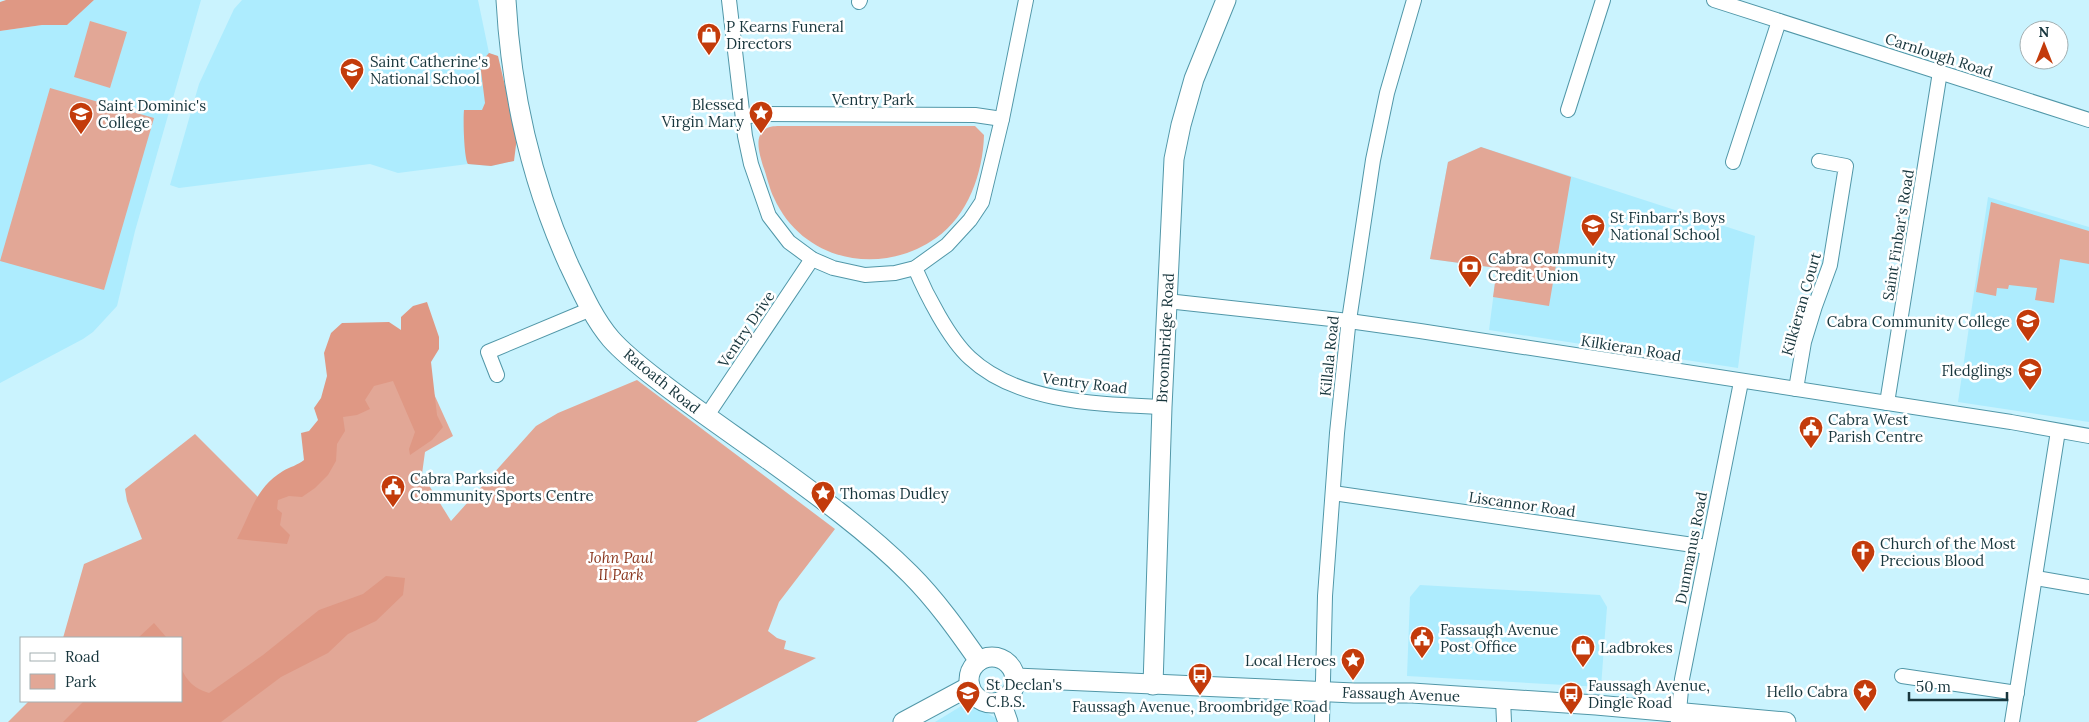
<svg xmlns="http://www.w3.org/2000/svg" width="2089" height="722" font-family="Lora,serif">
	<style>
		.built { fill: #adecfe }
		.green { fill: #e2a796 }
		.forest { fill: #df9884 }
		.lines { fill: none; stroke-linecap: round; stroke-linejoin: round }
		.street-casing { stroke: #5197a8; stroke-width: 16 }
		.secondary-casing { stroke: #5197a8; stroke-width: 21 }
		.street { stroke: #fff; stroke-width: 14 }
		.secondary { stroke: #fff; stroke-width: 19 }
		.labels { text-anchor: middle; dominant-baseline: central; stroke-width: 5; stroke-linejoin: round; paint-order: stroke }
		.poi-label { font-size: 15px; fill: #18363d; stroke: #fff; text-anchor: start }
		.street-label { font-size: 15px; fill: #18363d; stroke: #fff }
		.park-label { font-size: 15px; font-style: italic; fill: #8b371f; stroke: #fff }
	</style>
	<rect width="100%" height="100%" fill="#caf3fe"/>
	<g class="built">
		<path d="M94,0H201L135,231L117,306L93,332L83,339L0,383V31L42,25H67Z"/>
		<path d="M242,0H478L489,53L498,56L514,161L491,166L468,164L398,173L370,164L179,188L170,185L199,84L234,9Z"/>
		<path d="M1481,147L1755,236L1738,368L1489,330L1497,268L1430,259L1448,162Z"/>
		<path d="M1988,197L2089,227V422L1958,402Z"/>
		<path d="M1420,585L1600,595L1607,607L1601,687L1407,676L1410,597Z"/>
		<path d="M963,705L982,710L997,719L998,722H935Z"/>
	</g>
	<g class="green">
		<path d="M90,21L127,32L110,88L74,77Z"/>
		<path d="M50,88L154,118L104,290L0,261Z"/>
		<path d="M786,126H975L984,135C983,173 968,216 936,238C881,277 803,262 774,198C769,188 767,176 763,166C760,155 754,138 764,130C769,125 779,126 786,126Z"/>
		<path d="M1481,147L1571,177L1549,306L1493,297L1497,268L1430,259L1448,162Z"/>
		<path d="M1991,202L2089,231V264L2060,259L2054,303L2035,300L2037,288L2009,285L2008,289L1997,288L1996,296L1976,292Z"/>
		<path d="M410,341L453,436L425,452L422,474L451,521L536,426L558,413L637,380L835,529L779,602L768,631L777,638L786,641L784,649L816,658L696,722H8L29,701H181V638H63L84,564L142,539L127,501L125,489L195,434L263,502L310,477L333,392Z"/>
	</g>
	<g class="forest">
		<path d="M6,0H94L67,25H42L0,31V2Z"/>
		<path d="M489,53L498,56L517,137L514,161L491,166L468,164C464,158 463,120 464,110H482L485,103L480,63Z"/>
		<path d="M427,302L439,337V349L431,362L437,415L443,427L432,440L410,455L409,449L415,432L393,381L374,386L365,400L370,409L357,415L343,417L345,431L337,444L336,461L328,475L315,488L302,497L289,496L278,500L277,509L282,513L280,525L290,535L287,544L237,539C251,513 255,488 283,471C290,467 298,465 304,460L301,433L309,431L318,420L314,408L321,398L327,376L324,353L331,333L342,323L389,322L401,330V317L413,306Z"/>
		<path d="M386,576L405,578L403,595L376,621L348,634L328,653L281,677L221,722H63L84,701H181V667C186,681 195,689 209,693L263,655L319,610L363,594Z"/>
		<path d="M154,623L167,638H138Z"/>
	</g>
	<g class="lines">
		<defs>
			<g id="street">
				<path d="M729,0L745,136L751,164L769,216L789,242L812,259L833,268L865,275L895,273L915,268L947,245L970,220L982,202L1002,119L1026,0"/>
				<path d="M1714,0L2089,120"/>
				<path d="M859,2L860,0"/>
				<path d="M1568,110L1603,0"/>
				<path d="M743,117L762,114L975,115L1002,119"/>
				<path d="M1733,162L1779,21"/>
				<path d="M915,268C926,294 949,339 970,358C1018,403 1100,404 1162,407"/>
				<path d="M1167,301L1349,321L1420,331L2011,422L2089,436"/>
				<path d="M497,375L488,352L591,309"/>
				<path d="M1796,389L1804,342L1815,306L1830,265L1846,166L1819,161"/>
				<path d="M1887,403L1940,72"/>
				<path d="M706,417L812,259"/>
				<path d="M1333,493L1707,547"/>
				<path d="M2036,578L2089,587"/>
				<path d="M1902,676L2017,693"/>
				<path d="M1503,699L1504,722"/>
				<path d="M1322,722L1325,596L1337,433L1348,327L1373,160L1387,93L1414,0"/>
				<path d="M1678,722L1682,679L1741,382"/>
				<path d="M2012,722L2058,431"/>
			</g>
			<g id="secondary">
				<path d="M506,0C511,92 531,181 569,265C581,290 593,318 611,339C626,356 645,370 663,384C697,410 732,434 767,459C817,495 867,531 910,574C936,600 958,631 979,661"/>
				<circle cx="992" cy="680" r="23"/>
				<path d="M1016,678L1354,693H1412L1596,705L1786,722"/>
				<path d="M1153,685L1162,407L1174,159L1181,125L1194,79L1226,0"/>
				<path d="M1001,702L1008,722"/>
				<path d="M903,722L970,686"/>
			</g>
		</defs>
		<use href="#street" class="street-casing"/>
		<use href="#secondary" class="secondary-casing"/>
		<use href="#street" class="street"/>
		<use href="#secondary" class="secondary"/>
	</g>
	<defs>
		<symbol id="shop-pin" viewBox="-11 -11 22 30"><path d="M0 17L-7.5 6A9.5 9.5 0 1 1 7.5 6Z" fill="#c33b0b" stroke="#fff"/><path d="M-5-2.5h2.3a2.7 3.5 0 0 1 5.4 0H5L5.5 6h-11ZM-1.5-2.5h3a1.5 2.3 0 0 0-3 0Z" fill="#fff"/></symbol>
		<symbol id="school-pin" viewBox="-11 -11 22 30"><path d="M0 17L-7.5 6A9.5 9.5 0 1 1 7.5 6Z" fill="#c33b0b" stroke="#fff"/><path d="M0-5L7-2L0 1L-7-2ZM-4 1L0 2.5L4 1V4Q0 6-4 4Z" fill="#fff"/></symbol>
		<symbol id="sight-pin" viewBox="-11 -11 22 30"><path d="M0 17L-7.5 6A9.5 9.5 0 1 1 7.5 6Z" fill="#c33b0b" stroke="#fff"/><path d="M0-6L1.8-2.2L6-1.7L2.9 1.2L3.7 5.4L0 3.3L-3.7 5.4L-2.9 1.2L-6-1.7L-1.8-2.2Z" fill="#fff"/></symbol>
		<symbol id="bank-pin" viewBox="-11 -11 22 30"><path d="M0 17L-7.5 6A9.5 9.5 0 1 1 7.5 6Z" fill="#c33b0b" stroke="#fff"/><path d="M-6-4H6V4H-6ZM0-2.3a2.3 2.3 0 1 0 0 4.6a2.3 2.3 0 1 0 0-4.6Z" fill="#fff"/></symbol>
		<symbol id="civic-pin" viewBox="-11 -11 22 30"><path d="M0 17L-7.5 6A9.5 9.5 0 1 1 7.5 6Z" fill="#c33b0b" stroke="#fff"/><path d="M-.6-6.5H3V-4.5H.6V-3L4-1V1h2V6H-6V1h2V-1L-.6-3ZM-1.2 2.5V6h2.4V2.5Z" fill="#fff"/></symbol>
		<symbol id="church-pin" viewBox="-11 -11 22 30"><path d="M0 17L-7.5 6A9.5 9.5 0 1 1 7.5 6Z" fill="#c33b0b" stroke="#fff"/><path d="M-1.2-6h2.4v3.5h3.3v2.4h-3.3V6h-2.4V-.1h-3.3v-2.4h3.3Z" fill="#fff"/></symbol>
		<symbol id="bus-pin" viewBox="-11 -11 22 30"><path d="M0 17L-7.5 6A9.5 9.5 0 1 1 7.5 6Z" fill="#c33b0b" stroke="#fff"/><path d="M-5-6H5V4H4V6H2V4H-2V6H-4V4H-5ZM-3.5-4V0h7V-4ZM-3.5 1.2v1.5H-2V1.2ZM2 1.2v1.5H3.5V1.2Z" fill="#fff"/></symbol>
	</defs>
	<g fill-rule="evenodd">
		<use href="#shop-pin" x="695" y="21" width="28" height="38"/>
		<use href="#school-pin" x="338" y="56" width="28" height="38"/>
		<use href="#sight-pin" x="747" y="99" width="28" height="38"/>
		<use href="#school-pin" x="67" y="100" width="28" height="38"/>
		<use href="#school-pin" x="1579" y="212" width="28" height="38"/>
		<use href="#bank-pin" x="1456" y="253" width="28" height="38"/>
		<use href="#school-pin" x="2014" y="307" width="28" height="38"/>
		<use href="#school-pin" x="2016" y="356" width="28" height="38"/>
		<use href="#civic-pin" x="1797" y="414" width="28" height="38"/>
		<use href="#civic-pin" x="379" y="473" width="28" height="38"/>
		<use href="#sight-pin" x="809" y="479" width="28" height="38"/>
		<use href="#church-pin" x="1849" y="538" width="28" height="38"/>
		<use href="#civic-pin" x="1408" y="624" width="28" height="38"/>
		<use href="#shop-pin" x="1569" y="633" width="28" height="38"/>
		<use href="#sight-pin" x="1339" y="646" width="28" height="38"/>
		<use href="#bus-pin" x="1186" y="661" width="28" height="38"/>
		<use href="#sight-pin" x="1851" y="677" width="28" height="38"/>
		<use href="#school-pin" x="954" y="679" width="28" height="38"/>
		<use href="#bus-pin" x="1557" y="680" width="28" height="38"/>
	</g>
	<g class="labels">
		<g class="poi-label">
			<text x="726" y="26">P Kearns Funeral<tspan x="726" dy="17">Directors</tspan></text>
			<text x="370" y="61">Saint Catherine's<tspan x="370" dy="17">National School</tspan></text>
			<text x="744" y="104" text-anchor="end">Blessed<tspan x="744" dy="17">Virgin Mary</tspan></text>
			<text x="98" y="105">Saint Dominic's<tspan x="98" dy="17">College</tspan></text>
			<text x="1610" y="217">St Finbarr’s Boys<tspan x="1610" dy="17">National School</tspan></text>
			<text x="1488" y="258">Cabra Community<tspan x="1488" dy="17">Credit Union</tspan></text>
			<text x="2010" y="321" text-anchor="end">Cabra Community College</text>
			<text x="2012" y="370" text-anchor="end">Fledglings</text>
			<text x="1828" y="419">Cabra West<tspan x="1828" dy="17">Parish Centre</tspan></text>
			<text x="410" y="478">Cabra Parkside<tspan x="410" dy="17">Community Sports Centre</tspan></text>
			<text x="840" y="493">Thomas Dudley</text>
			<text x="1880" y="543">Church of the Most<tspan x="1880" dy="17">Precious Blood</tspan></text>
			<text x="1440" y="629">Fassaugh Avenue<tspan x="1440" dy="17">Post Office</tspan></text>
			<text x="1600" y="647">Ladbrokes</text>
			<text x="1336" y="660" text-anchor="end">Local Heroes</text>
			<text x="986" y="684">St Declan's<tspan x="986" dy="17">C.B.S.</tspan></text>
			<text x="1588" y="685">Faussagh Avenue,<tspan x="1588" dy="17">Dingle Road</tspan></text>
			<text x="1848" y="691" text-anchor="end">Hello Cabra</text>
			<text x="1200" y="706" text-anchor="middle">Faussagh Avenue, Broombridge Road</text>
		</g>
		<g class="street-label">
			<text transform="translate(1939 55) rotate(18)">Carnlough Road</text>
			<text x="873" y="99">Ventry Park</text>
			<text transform="translate(1898 235) rotate(-81)">Saint Finbar's Road</text>
			<text transform="translate(1801 304) rotate(-74)">Kilkieran Court</text>
			<text transform="translate(746 329) rotate(-56)">Ventry Drive</text>
			<text transform="translate(1165 338) rotate(-87)">Broombridge Road</text>
			<text transform="translate(1631 348) rotate(9)">Kilkieran Road</text>
			<text transform="translate(1329 356) rotate(-84)">Killala Road</text>
			<text transform="translate(662 381) rotate(39)">Ratoath Road</text>
			<text transform="translate(1085 383) rotate(7)">Ventry Road</text>
			<text transform="translate(1522 504) rotate(8)">Liscannor Road</text>
			<text transform="translate(1691 548) rotate(-79)">Dunmanus Road</text>
			<text transform="translate(1401 694) rotate(2)">Fassaugh Avenue</text>
		</g>
		<g class="park-label">
			<text x="621" y="557">John Paul<tspan x="621" dy="17">II Park</tspan></text>
		</g>
	</g>
	<rect x="20" y="637" width="162" height="65" fill="#ffffff" stroke="#a3afb1"/>
	<rect x="30" y="653" width="25" height="8" fill="#ffffff" stroke="#a3afb1"/>
	<text x="65" y="662" font-size="15" fill="#18363d">Road</text>
	<rect x="30" y="674" width="25" height="15" fill="#e2a796" stroke="#a3afb1"/>
	<text x="65" y="687" font-size="15" fill="#18363d">Park</text>
	<g transform="translate(2044 45)"><circle r="24" fill="#ffffff" stroke="#a3afb1"/>
	<path d="M0-4L9 19L0 12L-9 19Z" fill="#c33b0b"/>
	<text y="-8" font-size="14" font-weight="bold" text-anchor="middle" fill="#18363d">N</text>
	</g>
	<path d="M1909 692v8h98v-8" fill="none" stroke="#18363d" stroke-width="2.5"/>
	<text x="1916" y="692" font-size="15" fill="#18363d" stroke="#ffffff" stroke-width="4" paint-order="stroke">50 m</text>
</svg>
